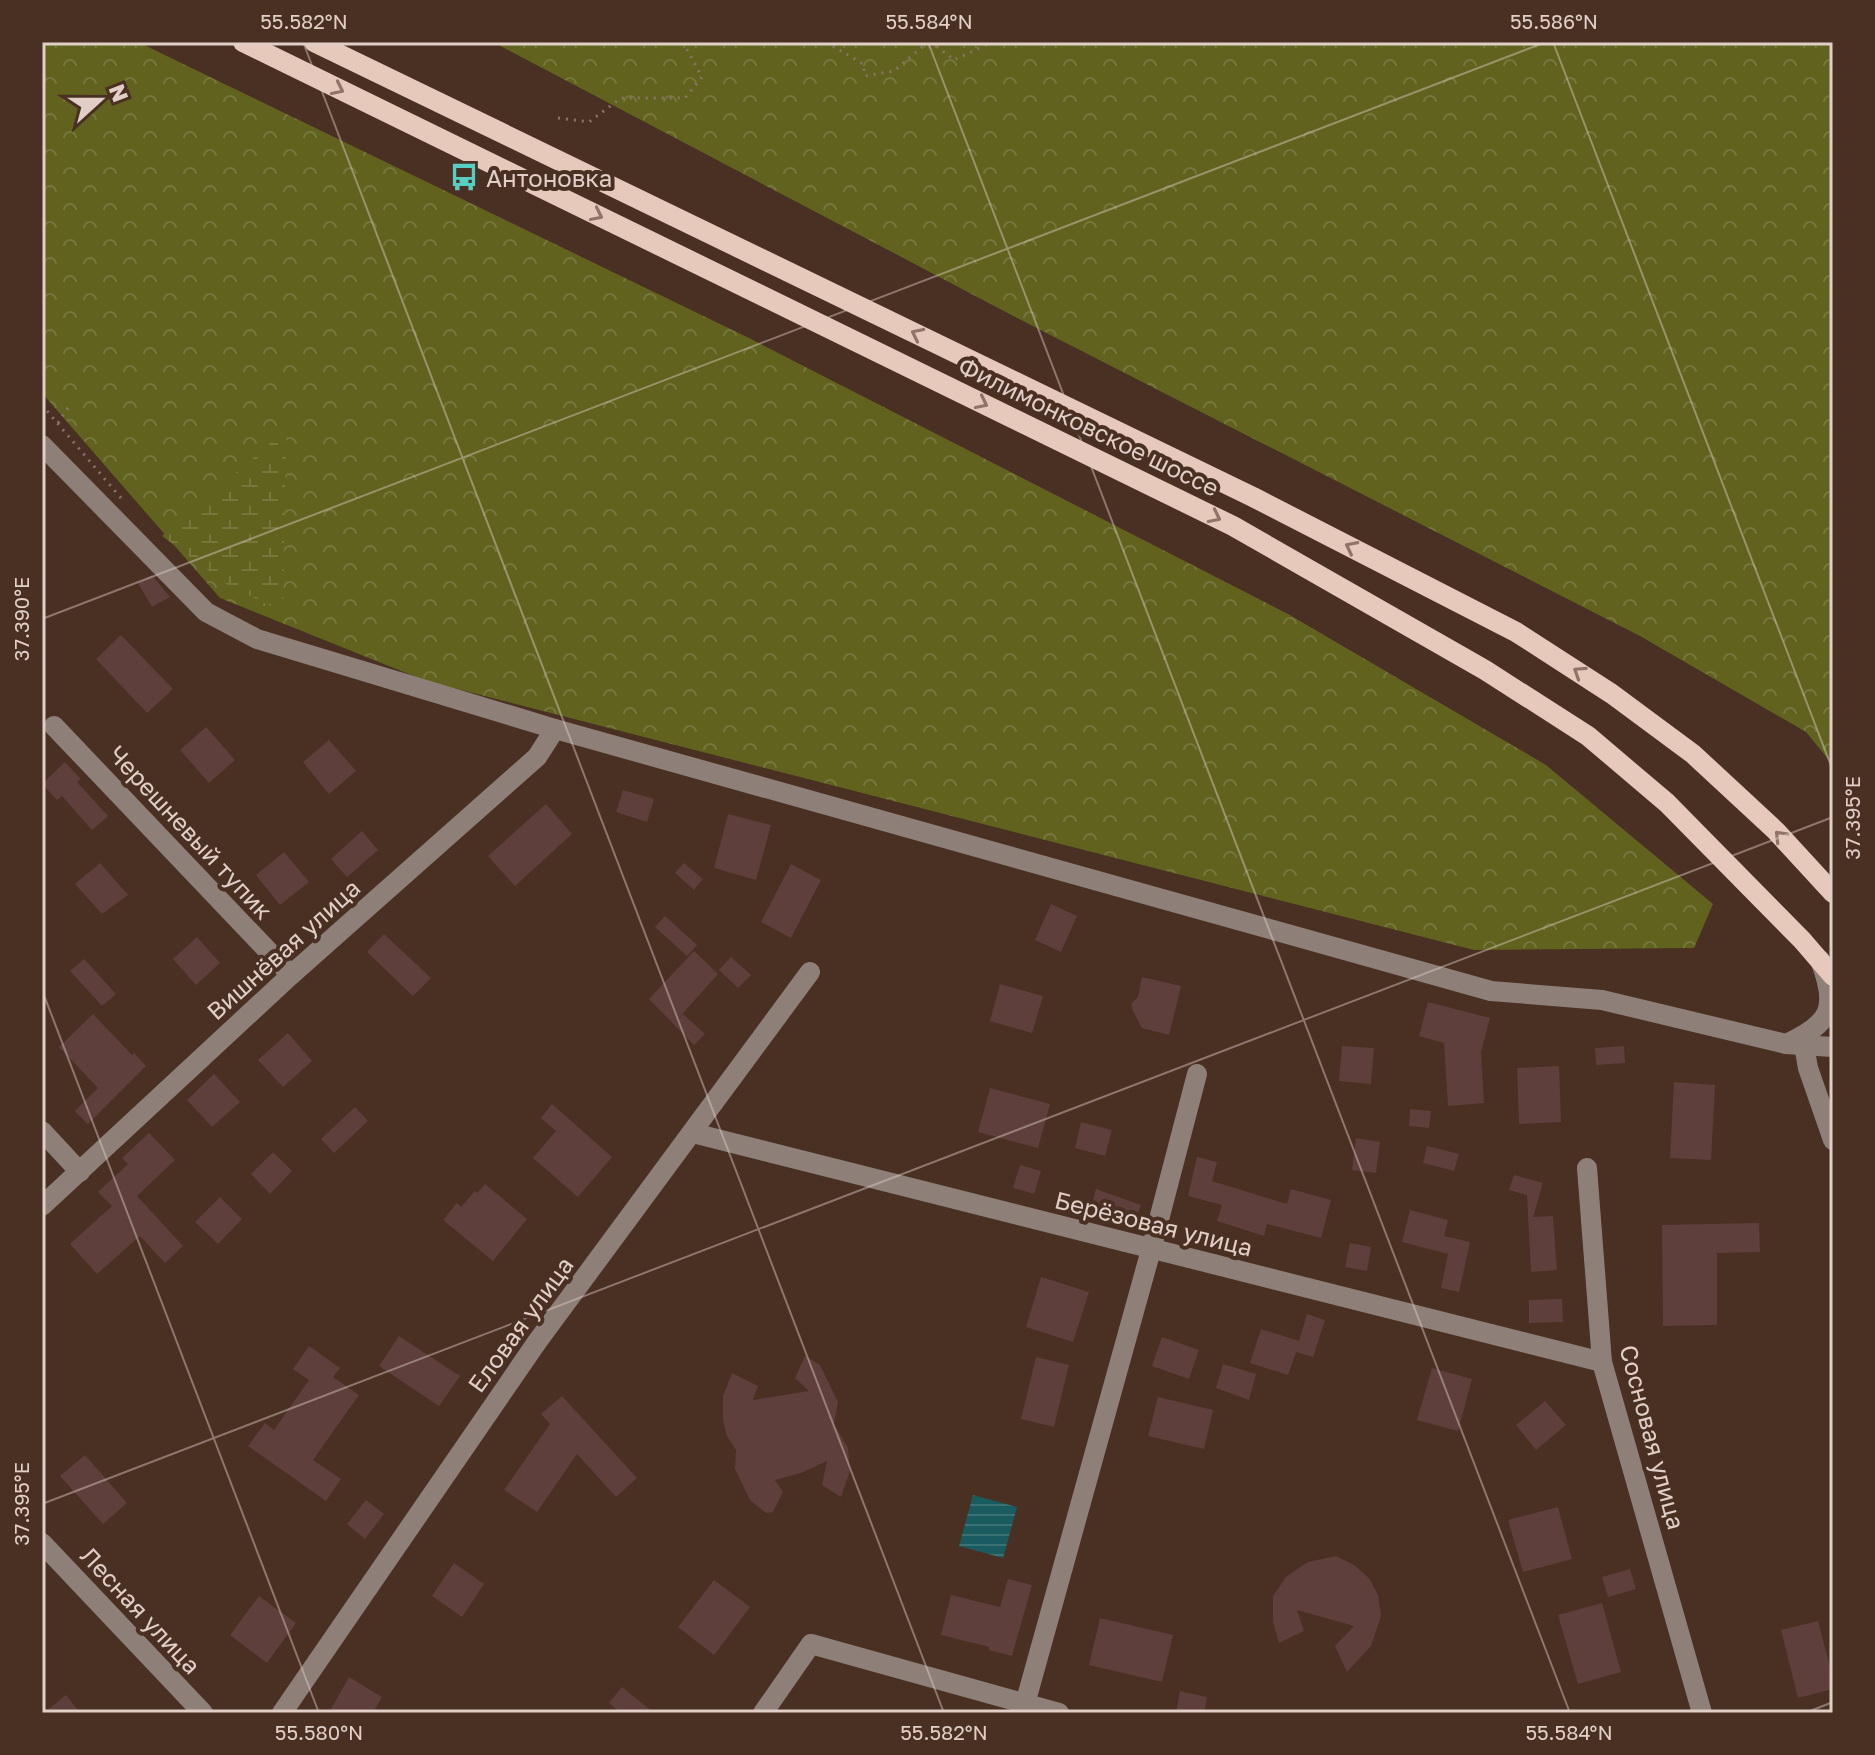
<svg xmlns="http://www.w3.org/2000/svg" width="1875" height="1755" font-family="'Golos Text',sans-serif">
	<style>
		.forest { fill: url(#forest-crowns) }
		.wetland { fill: url(#wetland-marsh) }
		.water { fill: url(#water-rules) }
		.building { fill: #5e3f3c }
		.lines { fill: none; stroke-linecap: round; stroke-linejoin: round }
		.path { stroke: #8b7369; stroke-width: 3; stroke-dasharray: 2 6; stroke-linecap: butt }
		.minor { stroke: #8e8079; stroke-width: 20 }
		.major { stroke: #e6c9bb; stroke-width: 20 }
		.oneway { stroke: #907467 }
		.ticks { fill: none; stroke: #e1cfc7; stroke-width: 2; stroke-opacity: 0.45 }
		.labels { text-anchor: middle; dominant-baseline: central; stroke-width: 8; stroke-linejoin: round; paint-order: stroke }
		.poi-label { font-size: 24px; fill: #e1cfc7; stroke: #4a2f23; text-anchor: start }
		.street-label { font-size: 24px; fill: #e1cfc7; stroke: #4a2f23 }
		.neatline { fill: none; stroke: #e1cfc7; stroke-width: 3 }
		.ticks-label { font-size: 20px; text-anchor: middle; fill: #e1cfc7 }
	</style>
	<defs>
		<pattern id="forest-crowns" width="20" height="18" patternUnits="userSpaceOnUse" patternTransform="scale(2)"><rect width="20" height="18" fill="#60621e"/><path d="M2 6a3 3 0 1 1 6 0M12 15a3 3 0 1 1 6 0" fill="none" stroke="#76773d"/></pattern>
		<pattern id="wetland-marsh" width="20" height="14" patternUnits="userSpaceOnUse" patternTransform="scale(2)"><rect width="20" height="14" fill="#60621e"/><path d="M1 5h8M5 5V1M11 12h8M15 12V8" fill="none" stroke="#76773d"/></pattern>
		<pattern id="water-rules" width="6" height="5" patternUnits="userSpaceOnUse" patternTransform="scale(2)"><rect width="6" height="5" fill="#195b5f"/><path d="M0 2.5h6" fill="none" stroke="#3a7274"/></pattern>
	</defs>
	<rect width="100%" height="100%" fill="#4a2f23"/>
	<g class="forest">
		<path d="M42,42H138L751,339L1288,614L1546,765L1713,904L1694,948L1474,950L426,681L220,598L42,393Z"/>
		<path d="M493,42H1833V765L1806,732L1640,636L1021,320Z"/>
	</g>
	<path class="wetland" d="M286,430L283,612L228,585L162,536Z"/>
	<path class="water" d="M973,1495L1017,1507L1003,1558L959,1546Z"/>
	<g class="building">
		<path d="M152,575L170,597L152,607L138,583Z"/>
		<path d="M121,635L173,689L147,713L96,659Z"/>
		<path d="M206,727L235,760L209,783L180,750Z"/>
		<path d="M329,740L356,771L329,794L303,762Z"/>
		<path d="M65,762L81,779L77,782L108,816L92,830L62,796L57,800L42,784Z"/>
		<path d="M623,790L654,799L647,822L616,812Z"/>
		<path d="M546,804L572,834L515,886L488,856Z"/>
		<path d="M728,814L771,825L756,880L714,868Z"/>
		<path d="M362,831L378,850L347,877L331,859Z"/>
		<path d="M284,852L309,882L280,905L256,875Z"/>
		<path d="M100,863L128,895L102,914L75,884Z"/>
		<path d="M684,863L703,879L694,890L675,873Z"/>
		<path d="M791,864L821,880L791,938L761,922Z"/>
		<path d="M1051,904L1077,916L1061,952L1035,940Z"/>
		<path d="M665,916L697,945L687,956L655,927Z"/>
		<path d="M384,934L431,978L413,996L367,952Z"/>
		<path d="M197,937L220,963L196,985L173,959Z"/>
		<path d="M694,951L718,974L676,1021L683,1014L705,1034L694,1045L649,999Z"/>
		<path d="M731,957L751,975L738,988L719,970Z"/>
		<path d="M84,959L116,994L102,1006L70,971Z"/>
		<path d="M1142,977L1181,986L1169,1035L1142,1028L1133,1011L1131,1004L1138,997Z"/>
		<path d="M1000,984L1043,996L1032,1033L990,1021Z"/>
		<path d="M1428,1002L1490,1018L1481,1052L1484,1103L1448,1106L1444,1043L1419,1036Z"/>
		<path d="M93,1014L132,1055L134,1053L146,1066L88,1124L75,1111L98,1088L59,1047Z"/>
		<path d="M288,1033L312,1061L283,1087L258,1060Z"/>
		<path d="M1342,1046L1374,1048L1371,1084L1339,1081Z"/>
		<path d="M1624,1046L1625,1063L1596,1065L1595,1048Z"/>
		<path d="M1559,1066L1561,1122L1519,1124L1517,1068Z"/>
		<path d="M214,1074L240,1102L212,1127L187,1100Z"/>
		<path d="M1674,1082L1715,1085L1711,1160L1670,1158Z"/>
		<path d="M990,1088L1050,1104L1038,1148L978,1132Z"/>
		<path d="M552,1104L612,1157L578,1197L533,1158L556,1131L541,1118Z"/>
		<path d="M355,1107L368,1121L334,1153L321,1139Z"/>
		<path d="M1410,1109L1431,1111L1429,1128L1409,1126Z"/>
		<path d="M1081,1122L1112,1130L1105,1156L1075,1148Z"/>
		<path d="M149,1133L175,1160L137,1196L183,1246L165,1263L140,1236L97,1274L70,1244L112,1206L98,1192L128,1164L122,1158Z"/>
		<path d="M1356,1138L1380,1142L1376,1173L1352,1170Z"/>
		<path d="M1427,1146L1459,1154L1454,1171L1423,1163Z"/>
		<path d="M273,1152L292,1171L270,1194L251,1174Z"/>
		<path d="M1197,1157L1217,1162L1212,1181L1287,1204L1291,1189L1331,1200L1321,1238L1267,1224L1264,1236L1217,1221L1222,1205L1188,1196Z"/>
		<path d="M1020,1165L1041,1171L1034,1194L1013,1188Z"/>
		<path d="M1514,1175L1543,1183L1533,1217L1553,1216L1557,1270L1531,1272L1527,1195L1509,1190Z"/>
		<path d="M485,1184L527,1219L493,1261L443,1220L457,1203L461,1207L475,1191L477,1193Z"/>
		<path d="M1096,1189L1141,1205L1134,1224L1114,1217L1117,1209L1092,1204Z"/>
		<path d="M220,1197L242,1219L218,1244L195,1222Z"/>
		<path d="M1410,1210L1448,1220L1444,1236L1470,1242L1459,1292L1441,1288L1448,1254L1402,1242Z"/>
		<path d="M1759,1223L1760,1252L1717,1253V1325L1663,1326L1662,1225Z"/>
		<path d="M1350,1243L1371,1247L1367,1271L1345,1267Z"/>
		<path d="M1041,1277L1089,1292L1073,1342L1026,1327Z"/>
		<path d="M1562,1299L1563,1322L1529,1323V1300Z"/>
		<path d="M1307,1314L1325,1320L1313,1357L1296,1352L1288,1375L1250,1363L1261,1329L1299,1341Z"/>
		<path d="M399,1336L460,1376L439,1406L379,1366Z"/>
		<path d="M1162,1337L1199,1350L1189,1379L1152,1366Z"/>
		<path d="M309,1346L340,1368L333,1377L359,1395L313,1460L341,1479L326,1501L248,1446L265,1423L274,1430L309,1380L293,1369Z"/>
		<path d="M805,1356L820,1365L838,1402L834,1424L848,1448L850,1471L841,1497L822,1485L827,1461L801,1473L775,1480L783,1492L773,1512L766,1513L750,1500L735,1469L736,1450L727,1436L723,1420V1396L732,1373L758,1386L753,1400L809,1391L795,1378Z"/>
		<path d="M1036,1357L1069,1365L1054,1427L1021,1419Z"/>
		<path d="M1223,1364L1256,1374L1249,1400L1216,1388Z"/>
		<path d="M1432,1368L1472,1379L1458,1431L1417,1420Z"/>
		<path d="M562,1396L637,1478L616,1497L577,1454L537,1512L504,1490L550,1424L541,1414Z"/>
		<path d="M1158,1397L1213,1410L1204,1449L1148,1436Z"/>
		<path d="M1545,1401L1566,1425L1536,1450L1516,1425Z"/>
		<path d="M85,1455L127,1503L103,1524L60,1476Z"/>
		<path d="M366,1500L384,1514L365,1539L347,1524Z"/>
		<path d="M1558,1507L1572,1559L1523,1572L1508,1520Z"/>
		<path d="M1336,1556L1354,1565L1369,1578L1378,1595L1381,1616L1371,1646L1347,1672L1335,1646L1354,1626L1297,1610L1304,1631L1279,1643L1273,1622V1596L1286,1577L1308,1562Z"/>
		<path d="M454,1563L484,1584L462,1617L432,1596Z"/>
		<path d="M1630,1569L1636,1589L1608,1597L1602,1577Z"/>
		<path d="M1008,1579L1032,1585L1012,1656L989,1650V1647L941,1635L951,1595L1000,1607Z"/>
		<path d="M714,1580L750,1607L714,1655L678,1627Z"/>
		<path d="M259,1596L296,1623L267,1663L230,1635Z"/>
		<path d="M1602,1603L1621,1672L1578,1684L1558,1615Z"/>
		<path d="M1100,1618L1173,1635L1162,1682L1089,1665Z"/>
		<path d="M1818,1621L1833,1678V1689L1798,1698L1781,1630Z"/>
		<path d="M349,1677L382,1697L373,1713H339L331,1709Z"/>
		<path d="M622,1687L654,1713H621L609,1703Z"/>
		<path d="M1180,1691L1207,1697L1204,1713H1176Z"/>
		<path d="M66,1695L80,1713H44Z"/>
	</g>
	<g class="lines">
		<g class="path">
			<path d="M826,42L863,64L865,76L894,71L922,47H938L954,60L992,42"/>
			<path d="M558,118L589,122L621,98H685L702,77L683,42"/>
			<path d="M42,405L121,498"/>
			<path d="M58,423L69,406"/>
		</g>
		<g class="minor">
			<path d="M42,445L206,612L257,639L555,729L1491,991L1602,1000L1786,1044L1833,1047"/>
			<path d="M54,726L291,975"/>
			<path d="M1786,1044C1832,1023 1838,1007 1820,960"/>
			<path d="M1804,1045L1808,1068L1833,1140"/>
			<path d="M42,1131L80,1172"/>
			<path d="M693,1133L1602,1362"/>
			<path d="M1587,1168L1602,1362L1702,1713"/>
			<path d="M42,1206L291,975L537,757L555,729"/>
			<path d="M42,1543L203,1713"/>
			<path d="M1025,1704L1151,1250L1197,1074"/>
			<path d="M282,1713L537,1342L810,972"/>
			<path d="M763,1713L811,1644L1059,1713"/>
		</g>
		<g class="major">
			<path d="M243,42L1233,526L1485,670L1588,736L1667,803L1802,940L1833,976"/>
			<path d="M314,42L1253,497L1516,632L1612,694L1693,754L1776,831L1833,893"/>
		</g>
	</g>
	<defs><path id="oneway-chevron" d="M-2-3.5L2.5 0L-2 3.5" fill="none" stroke-width="1.6" stroke-linecap="round" stroke-linejoin="round" transform="scale(2)"/></defs>
	<g class="oneway">
		<use href="#oneway-chevron" transform="translate(338 89) rotate(26)"/>
		<use href="#oneway-chevron" transform="translate(597 215) rotate(26)"/>
		<use href="#oneway-chevron" transform="translate(917 334) rotate(-154)"/>
		<use href="#oneway-chevron" transform="translate(982 403) rotate(26)"/>
		<use href="#oneway-chevron" transform="translate(1215 517) rotate(26)"/>
		<use href="#oneway-chevron" transform="translate(1351 547) rotate(-153)"/>
		<use href="#oneway-chevron" transform="translate(1579 672) rotate(-147)"/>
		<use href="#oneway-chevron" transform="translate(1780 836) rotate(-134)"/>
	</g>
	<path class="ticks" d="M303,42L944,1713M928,42L1570,1713M1553,42L1833,771M42,619L1546,42M42,990L319,1713M42,1504L1833,817M1805,1713L1833,1702"/>
	<defs>
		<symbol id="bus-bare" viewBox="-9 -9 18 18"><path d="M-5-6H5V4H4V6H2V4H-2V6H-4V4H-5ZM-3.5-4V0h7V-4ZM-3.5 1.2v1.5H-2V1.2ZM2 1.2v1.5H3.5V1.2Z" fill="#56cec3" stroke="#4a2f23" stroke-width="2.5" paint-order="stroke"/></symbol>
	</defs>
	<g fill-rule="evenodd">
		<use href="#bus-bare" x="444" y="157" width="40" height="40"/>
	</g>
	<g class="labels">
		<g class="poi-label">
			<text x="486" y="177">Антоновка</text>
		</g>
		<g class="street-label">
			<text transform="translate(1089 426) rotate(26)">Филимонковское шоссе</text>
			<text transform="translate(191 832) rotate(47)">Черешневый тупик</text>
			<text transform="translate(283 949) rotate(-42)">Вишнёвая улица</text>
			<text transform="translate(1154 1223) rotate(14)">Берёзовая улица</text>
			<text transform="translate(520 1324) rotate(-54)">Еловая улица</text>
			<text transform="translate(1653 1437) rotate(75)">Сосновая улица</text>
			<text transform="translate(141 1610) rotate(47)">Лесная улица</text>
		</g>
	</g>
	<rect width="1875" height="1755" fill="none" stroke="#4a2f23" stroke-width="88"/>
	<g transform="translate(100 100) rotate(69)" stroke="#4a2f23" stroke-width="6" paint-order="stroke">
	<path d="M0-6L14 30L0 20L-14 30Z" fill="#e1cfc7"/>
	<text y="-12" font-size="22" font-weight="bold" text-anchor="middle" fill="#e1cfc7">N</text>
	</g>
	<rect x="44" y="44" width="1787" height="1667" class="neatline"/>
	<g class="ticks-label">
		<text x="304" y="29">55.582°N</text>
		<text x="929" y="29">55.584°N</text>
		<text x="1554" y="29">55.586°N</text>
		<text transform="translate(22 619) rotate(-90)" y="7">37.390°E</text>
		<text transform="translate(1853 818) rotate(-90)" y="7">37.395°E</text>
		<text transform="translate(22 1504) rotate(-90)" y="7">37.395°E</text>
		<text x="319" y="1740">55.580°N</text>
		<text x="944" y="1740">55.582°N</text>
		<text x="1569" y="1740">55.584°N</text>
	</g>
</svg>
